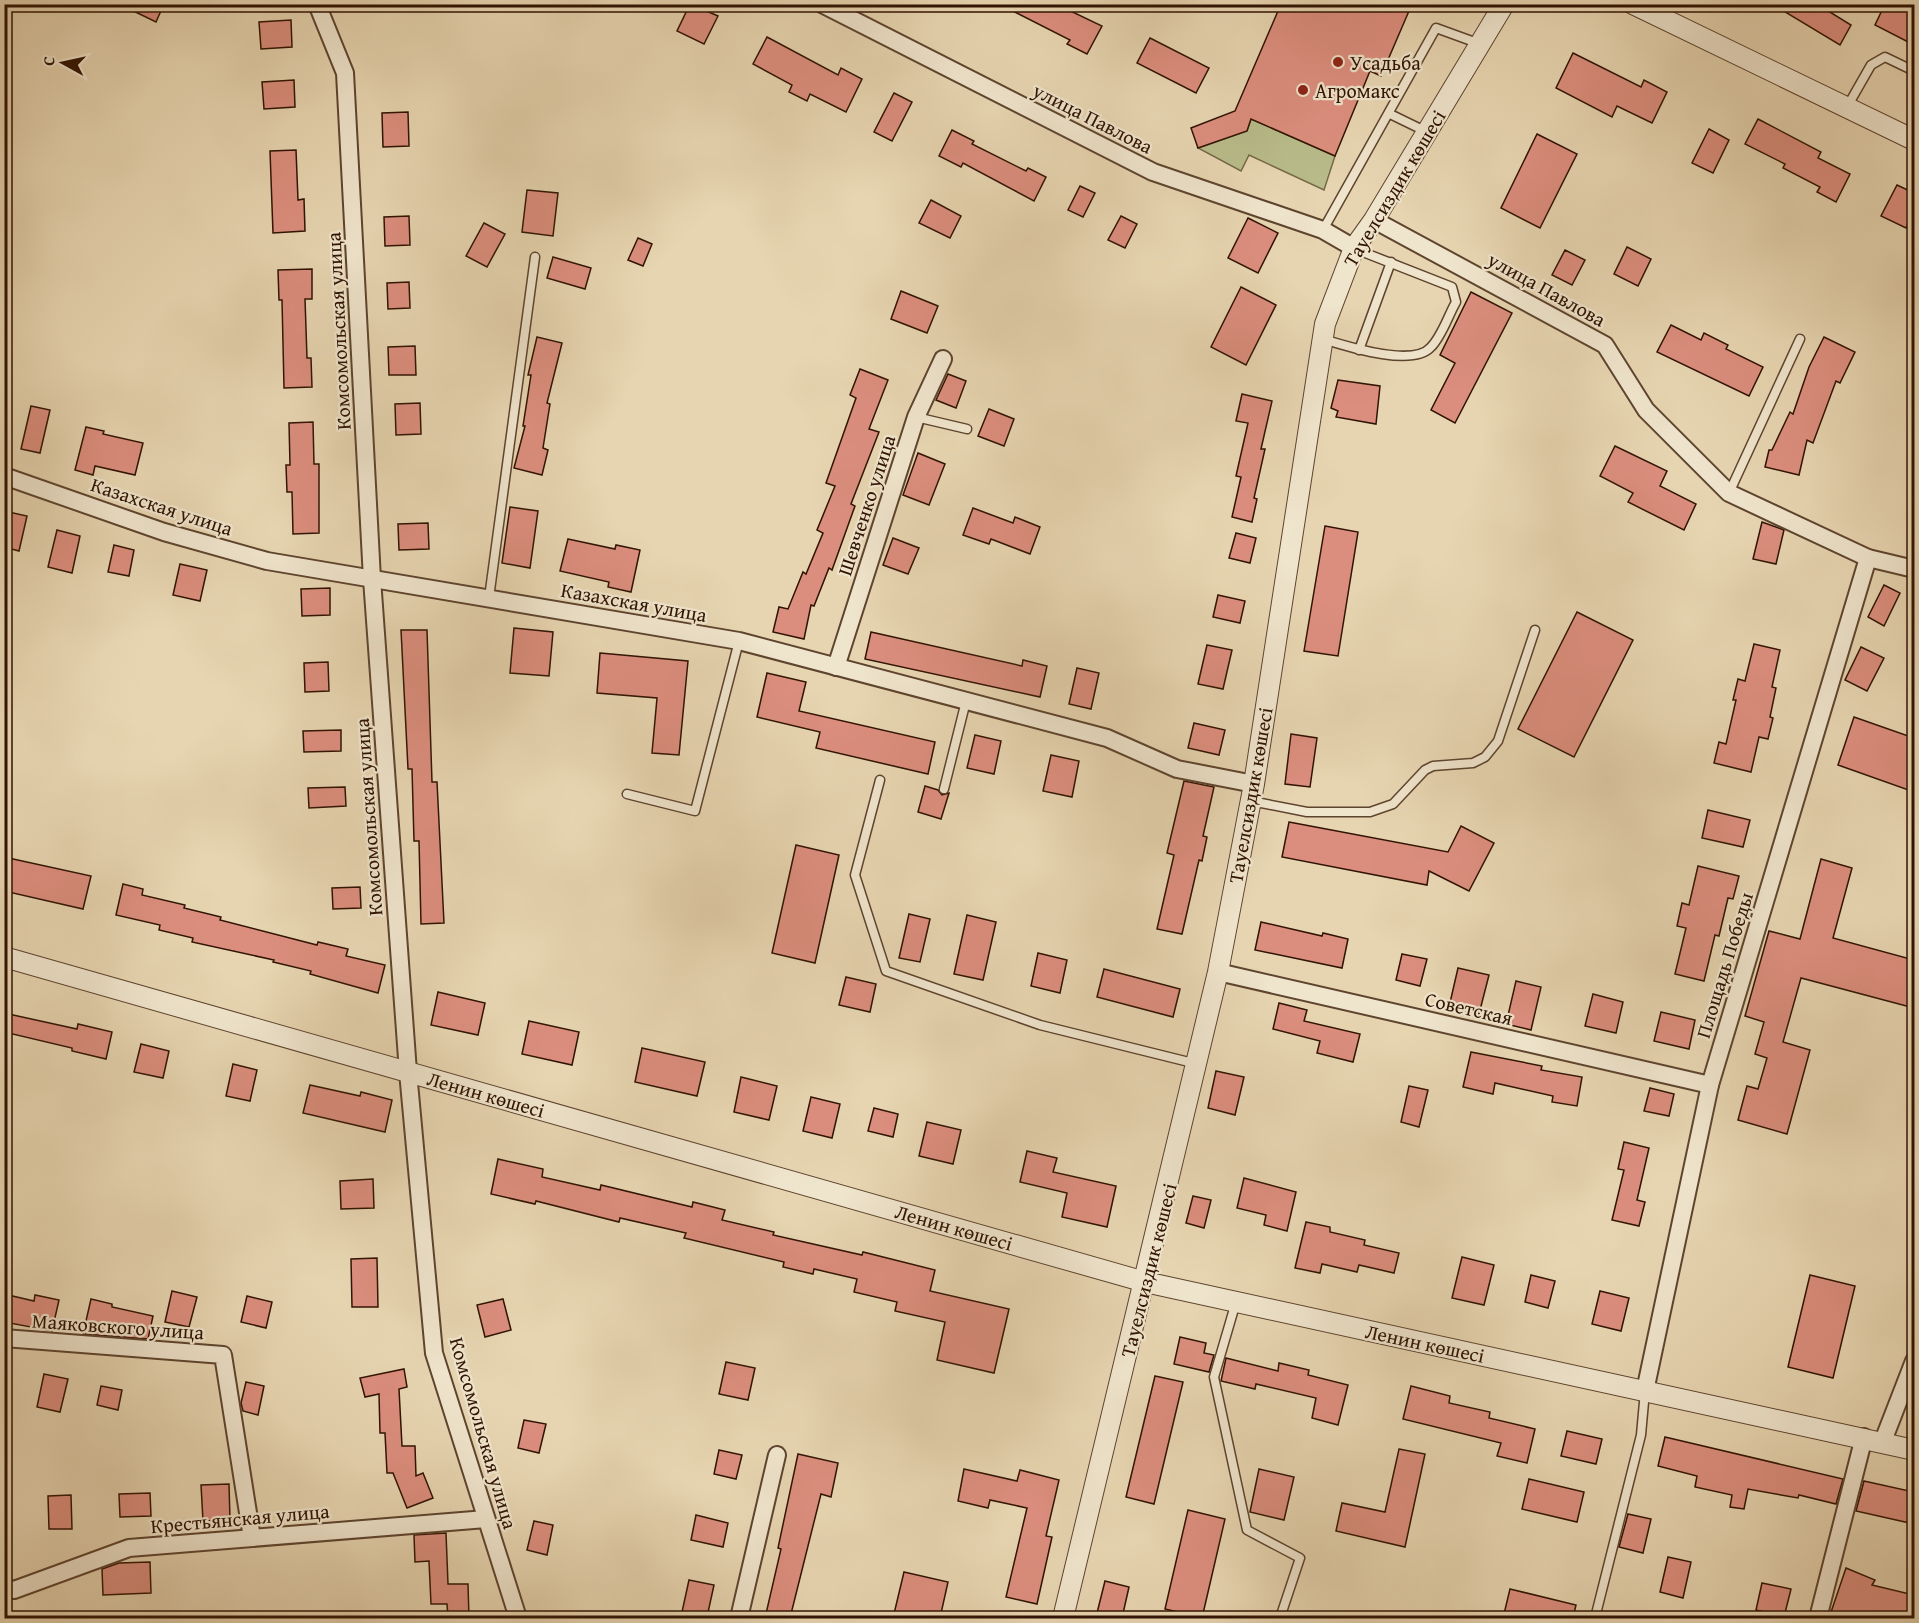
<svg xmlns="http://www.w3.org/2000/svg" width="1919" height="1623" font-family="'Gentium Book Plus',serif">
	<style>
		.green { fill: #b8bc8a; stroke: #746846; stroke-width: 1.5 }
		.building { fill: #dc8e7e; stroke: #301302; stroke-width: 1.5 }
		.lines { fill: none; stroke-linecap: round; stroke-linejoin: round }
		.service-casing { stroke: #5e442e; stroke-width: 11 }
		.minor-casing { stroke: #5e442e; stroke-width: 20 }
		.tertiary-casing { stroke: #5e442e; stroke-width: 22 }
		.service { stroke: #efe4cc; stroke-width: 8 }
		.minor { stroke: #efe4cc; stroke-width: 16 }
		.tertiary { stroke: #efe4cc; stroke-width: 20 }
		.poi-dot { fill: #8f2418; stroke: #efe4cc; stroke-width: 2 }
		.labels { text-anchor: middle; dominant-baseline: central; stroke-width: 4.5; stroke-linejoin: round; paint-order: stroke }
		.poi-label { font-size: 20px; fill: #301302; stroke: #efe4cc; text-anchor: start }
		.street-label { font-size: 20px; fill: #301302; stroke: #efe4cc }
	</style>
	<rect width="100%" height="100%" fill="#e7d5b1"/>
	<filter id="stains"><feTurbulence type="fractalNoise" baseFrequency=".00333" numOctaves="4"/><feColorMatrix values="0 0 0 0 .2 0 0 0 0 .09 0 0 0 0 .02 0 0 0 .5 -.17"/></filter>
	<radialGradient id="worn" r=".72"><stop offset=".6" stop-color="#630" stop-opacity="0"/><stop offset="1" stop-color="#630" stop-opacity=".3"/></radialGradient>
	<path class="green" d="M1251,119L1335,156L1324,190L1249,155L1241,171L1198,148L1247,131Z"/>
	<g class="building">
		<path d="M119,4H164L156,22Z"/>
		<path d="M690,4L718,16L704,44L677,31Z"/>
		<path d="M999,4H1056L1102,26L1087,54L1067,44L1070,40Z"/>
		<path d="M1281,4H1412L1381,76L1370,71L1335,156L1251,119L1247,131L1198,148L1191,128L1235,111Z"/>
		<path d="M1772,4H1817L1851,25L1840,45Z"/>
		<path d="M1885,4H1914V45L1875,25Z"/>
		<path d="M291,20L292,47L261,49L259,22Z"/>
		<path d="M767,37L838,75L841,68L862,79L846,112L810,94L807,101L789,92L792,85L753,64Z"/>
		<path d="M1150,38L1209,68L1196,93L1137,63Z"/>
		<path d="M1573,53L1641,87L1644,80L1667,92L1652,123L1617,106L1612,117L1556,88Z"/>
		<path d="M294,80L295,107L264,109L262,82Z"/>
		<path d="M894,93L912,102L892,141L874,132Z"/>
		<path d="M408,112L409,146L383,147L382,113Z"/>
		<path d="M1758,119L1821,152L1818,158L1850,174L1836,202L1817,192L1820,187L1783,168L1785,164L1745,144Z"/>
		<path d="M1709,129L1729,140L1713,173L1692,163Z"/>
		<path d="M952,130L974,141L972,144L1026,171L1028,168L1046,177L1034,201L963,163L961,167L939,156Z"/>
		<path d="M1537,134L1577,154L1540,228L1501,208Z"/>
		<path d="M296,150L298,200L304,199L305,231L273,233L270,151Z"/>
		<path d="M1897,185L1914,193V210L1906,228L1881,216Z"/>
		<path d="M1080,186L1095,193L1083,217L1068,210Z"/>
		<path d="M527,190L558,193L553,236L522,232Z"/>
		<path d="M931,200L961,216L950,238L919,223Z"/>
		<path d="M409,216L410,245L385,246L384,217Z"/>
		<path d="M1121,216L1137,224L1125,248L1108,240Z"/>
		<path d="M1248,218L1278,233L1258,273L1228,258Z"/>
		<path d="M484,223L505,234L487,267L466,256Z"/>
		<path d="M638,238L652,244L643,266L628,260Z"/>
		<path d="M1627,247L1651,259L1638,286L1614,274Z"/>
		<path d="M1565,250L1585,260L1572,285L1552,275Z"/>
		<path d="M553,257L591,268L585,289L547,278Z"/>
		<path d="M312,269V299H305L307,358H311L312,387L284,388L282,300H279L278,270Z"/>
		<path d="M409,282L410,308L388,309L387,283Z"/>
		<path d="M1241,287L1276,305L1246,365L1211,347Z"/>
		<path d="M901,291L938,306L927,333L891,319Z"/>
		<path d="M1471,292L1512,313L1455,423L1431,410L1455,363L1440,355Z"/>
		<path d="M1671,325L1701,340L1704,333L1728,345L1726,349L1763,367L1749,396L1657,352Z"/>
		<path d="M537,337L562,343L547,403L550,404L543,448L548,450L542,475L514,468L525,426H523L531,375H528Z"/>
		<path d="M1824,337L1855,352L1840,383L1836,381L1813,443L1807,440L1799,475L1765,467L1769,450H1772L1790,412L1793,414L1809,367Z"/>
		<path d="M415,346L416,375H389L388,347Z"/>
		<path d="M860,369L888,380L869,429L879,432L851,504L855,506L832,570L829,568L814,606L811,605L804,639L773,632L779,607L788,609L803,572L806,574L823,533L817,530L835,486L826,483L856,398L850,395Z"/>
		<path d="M948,374L966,381L956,408L936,400Z"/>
		<path d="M1338,380L1380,386L1376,424L1336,417L1338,411L1331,408Z"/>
		<path d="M1242,394L1272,401L1261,449H1265L1254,498L1257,499L1252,522L1232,517L1241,477L1236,476L1248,423L1236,421Z"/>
		<path d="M420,403L421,434L396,435L395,404Z"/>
		<path d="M31,406L50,410L40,453L21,449Z"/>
		<path d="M989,409L1014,419L1004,446L978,436Z"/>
		<path d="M313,422L314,464H319V533L293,534L292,492H287L286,465H290L289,423Z"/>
		<path d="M86,427L104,431L103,434L143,443L135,475L95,466L93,475L75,470Z"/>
		<path d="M1615,446L1667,471L1660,486L1696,504L1684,530L1628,502L1633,493L1600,476Z"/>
		<path d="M918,453L945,464L929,505L903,495Z"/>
		<path d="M510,507L538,511L530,568L502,563Z"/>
		<path d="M973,508L1013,523L1015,517L1040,527L1030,554L991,539L989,544L963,535Z"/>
		<path d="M4,511L27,516L19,551L4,547Z"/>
		<path d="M1762,522L1784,530L1776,564L1753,559Z"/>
		<path d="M428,523L429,549L399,550L398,524Z"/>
		<path d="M1325,526L1358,532L1338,656L1304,651Z"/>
		<path d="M57,530L80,536L72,573L48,567Z"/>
		<path d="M1236,533L1256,538L1250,563L1229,558Z"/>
		<path d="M893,538L919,548L908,574L883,565Z"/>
		<path d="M568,539L615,549L616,545L640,550L631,592L608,587L609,582L560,571Z"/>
		<path d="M114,545L134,550L129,576L108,572Z"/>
		<path d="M180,564L207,570L200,601L173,595Z"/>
		<path d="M1884,585L1900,593L1884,626L1868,617Z"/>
		<path d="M330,588V615L302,616L301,589Z"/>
		<path d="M1218,595L1245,601L1240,623L1213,617Z"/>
		<path d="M1577,612L1633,640L1574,757L1518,729Z"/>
		<path d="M514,628L553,632L549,676L510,673Z"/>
		<path d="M401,630H427L432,782H437L444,923L421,924L419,841H414L412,769H408Z"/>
		<path d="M871,632L1022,666L1023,660L1047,666L1040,697L865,659Z"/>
		<path d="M1754,644L1780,650L1772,687L1776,688L1770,717L1773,718L1768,739L1759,737L1751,772L1714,763L1719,742L1726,744L1736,700H1733L1738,679L1745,681Z"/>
		<path d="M1207,645L1232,650L1223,689L1198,684Z"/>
		<path d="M1861,647L1884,658L1867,691L1845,680Z"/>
		<path d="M600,653L688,661L679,755L652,753L657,698L597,693Z"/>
		<path d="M328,662L329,691L305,692L304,663Z"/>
		<path d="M1077,668L1099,673L1091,709L1069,704Z"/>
		<path d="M767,673L806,682L799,711L935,742L928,774L816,748L820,732L757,717Z"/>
		<path d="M1854,717L1914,738V792L1838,765Z"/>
		<path d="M1194,723L1225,730L1219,755L1188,748Z"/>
		<path d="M341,730V751L304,752L303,731Z"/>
		<path d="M1291,734L1317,738L1310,787L1285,784Z"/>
		<path d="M975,735L1001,741L994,774L967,768Z"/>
		<path d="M1051,755L1079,761L1072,797L1043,791Z"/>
		<path d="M1184,781L1214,787L1203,836L1207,837L1202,861L1199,860L1182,934L1157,929L1174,855L1167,853Z"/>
		<path d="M925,786L938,790L942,795L949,793L941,819L918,812Z"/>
		<path d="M345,787L346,806L309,808L308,788Z"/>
		<path d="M1708,810L1750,820L1743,847L1702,838Z"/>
		<path d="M1289,822L1448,852L1461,826L1494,843L1469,891L1429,871L1427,885L1282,857Z"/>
		<path d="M796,845L839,855L815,963L772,953Z"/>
		<path d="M4,857L91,876L83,909L4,891Z"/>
		<path d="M1821,859L1852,868L1833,938L1914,960V1008L1801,978L1783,1042L1810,1050L1787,1134L1738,1120L1747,1086L1758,1089L1767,1058L1755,1054L1764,1022L1745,1016L1769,931L1800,939Z"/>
		<path d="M1698,866L1739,876L1733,899L1728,898L1719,936L1715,935L1704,981L1675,974L1686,928L1677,926L1682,903L1689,905Z"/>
		<path d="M123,884L143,889L142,895L185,905L184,908L221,917L220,920L317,945L318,942L348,949L346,956L385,965L378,993L310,974L311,971L273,962L274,960L192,942L193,938L159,930L160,925L116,915Z"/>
		<path d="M360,887L361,908L333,909L332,888Z"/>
		<path d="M909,914L930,919L920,962L899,958Z"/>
		<path d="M967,915L996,922L983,980L954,974Z"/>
		<path d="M1261,922L1322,936L1323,933L1348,939L1342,968L1255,950Z"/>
		<path d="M1038,953L1067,960L1060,993L1031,986Z"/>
		<path d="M1402,954L1427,959L1420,986L1396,980Z"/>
		<path d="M1458,968L1489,975L1479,1014L1449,1007Z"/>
		<path d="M1104,969L1180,989L1173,1017L1097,997Z"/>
		<path d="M846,977L876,984L870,1012L839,1005Z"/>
		<path d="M1516,981L1541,987L1531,1030L1506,1024Z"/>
		<path d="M438,992L485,1003L478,1035L431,1025Z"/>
		<path d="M1593,994L1623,1002L1616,1033L1585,1026Z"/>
		<path d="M1279,1003L1307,1010L1304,1021L1360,1034L1353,1062L1317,1053L1320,1041L1273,1029Z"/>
		<path d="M1661,1012L1695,1020L1689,1049L1654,1041Z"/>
		<path d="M4,1013L77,1029L78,1024L112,1032L106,1059L72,1051V1048L4,1032Z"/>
		<path d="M529,1021L579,1032L572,1065L522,1054Z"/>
		<path d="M141,1044L169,1051L163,1078L134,1072Z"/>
		<path d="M642,1048L705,1062L697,1096L635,1082Z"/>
		<path d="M1471,1052L1542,1066L1541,1070L1582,1077L1577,1106L1552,1102L1553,1096L1495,1083L1493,1094L1463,1087Z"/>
		<path d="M233,1064L257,1070L250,1101L226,1096Z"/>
		<path d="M1216,1071L1244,1077L1235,1115L1208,1108Z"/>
		<path d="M741,1077L777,1086L769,1120L734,1112Z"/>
		<path d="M310,1085L360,1096L361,1092L392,1100L385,1132L303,1113Z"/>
		<path d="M1409,1086L1428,1090L1419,1127L1401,1122Z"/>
		<path d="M1650,1088L1674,1094L1669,1116L1644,1111Z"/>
		<path d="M811,1097L840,1104L832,1138L803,1131Z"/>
		<path d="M874,1108L898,1114L893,1137L868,1131Z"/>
		<path d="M927,1122L961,1130L953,1164L919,1156Z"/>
		<path d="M1624,1142L1649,1148L1637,1200L1645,1202L1639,1226L1612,1220L1624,1170L1618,1169Z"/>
		<path d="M1027,1151L1057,1158L1053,1172L1116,1186L1107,1227L1062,1217L1067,1193L1020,1182Z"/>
		<path d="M498,1159L543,1169L542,1177L600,1190L601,1185L692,1207L693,1202L725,1210L722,1220L774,1232L773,1235L862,1255L863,1252L935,1270L930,1291L1009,1309L994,1373L937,1360L945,1322L895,1311L897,1302L854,1292L857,1279L814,1269L813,1274L783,1267L784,1262L684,1238L686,1233L620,1218L619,1222L536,1201L535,1204L491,1194Z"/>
		<path d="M1244,1178L1296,1192L1287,1231L1264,1225L1266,1215L1237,1208Z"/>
		<path d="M373,1179L374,1208L341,1209L340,1181Z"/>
		<path d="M1193,1196L1211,1200L1204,1228L1186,1223Z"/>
		<path d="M1306,1222L1330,1227V1232L1365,1240L1364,1245L1399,1253L1394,1273L1359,1265L1357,1272L1322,1264L1320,1273L1295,1268Z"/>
		<path d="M1462,1257L1494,1265L1484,1305L1452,1298Z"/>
		<path d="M377,1258L378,1307H352L351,1259Z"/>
		<path d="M1531,1275L1555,1281L1548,1308L1525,1302Z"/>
		<path d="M1810,1275L1855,1286L1833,1378L1788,1367Z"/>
		<path d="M172,1291L197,1297L189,1327L165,1322Z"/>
		<path d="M1600,1291L1629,1298L1621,1331L1592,1324Z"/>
		<path d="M4,1294L34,1301L35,1295L59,1300L52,1331L4,1322Z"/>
		<path d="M247,1296L272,1302L266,1328L241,1322Z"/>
		<path d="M91,1299L112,1304V1307L153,1316L148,1339L83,1334Z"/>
		<path d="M503,1299L511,1330L485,1337L477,1305Z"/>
		<path d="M1180,1337L1206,1343L1204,1353L1214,1355L1209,1372L1174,1364Z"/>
		<path d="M1226,1358L1278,1371L1279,1363L1309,1370L1308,1375L1348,1385L1338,1425L1312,1418L1316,1398L1256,1384L1255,1389L1221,1381Z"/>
		<path d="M726,1362L755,1368L748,1400L719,1394Z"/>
		<path d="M404,1369L407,1387L399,1389L402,1446H415L416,1476L423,1473L433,1498L407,1508L393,1473H387L385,1433H380L379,1394L365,1397L360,1378Z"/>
		<path d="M44,1374L68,1379L60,1412L37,1407Z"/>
		<path d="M1155,1376L1183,1382L1154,1504L1126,1497Z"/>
		<path d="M246,1382L264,1386L258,1415L243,1411L241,1403Z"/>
		<path d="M101,1386L122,1390L118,1410L97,1405Z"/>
		<path d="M1411,1386L1450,1396L1449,1403L1490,1412L1489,1418L1535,1429L1527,1463L1497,1456L1501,1443L1403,1419Z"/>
		<path d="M524,1420L546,1424L539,1453L518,1448Z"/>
		<path d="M1567,1431L1602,1439L1596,1464L1561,1456Z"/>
		<path d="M1665,1437L1843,1479L1836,1504L1799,1495L1798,1498L1748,1489L1744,1509L1730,1507L1732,1495L1695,1487L1697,1476L1658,1466Z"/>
		<path d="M1399,1449L1425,1454L1405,1547L1336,1531L1342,1503L1385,1512Z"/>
		<path d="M719,1450L742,1455L736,1479L714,1474Z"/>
		<path d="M798,1454L838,1463L831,1497L821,1494L790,1618H765L781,1549L778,1548Z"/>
		<path d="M964,1469L1017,1481L1020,1470L1059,1480L1046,1536L1052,1537L1037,1604L1006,1597L1027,1508L990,1500L988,1508L958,1501Z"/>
		<path d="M1259,1469L1294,1477L1284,1520L1250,1512Z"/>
		<path d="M1529,1479L1584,1492L1577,1522L1522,1509Z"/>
		<path d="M1864,1481L1914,1492V1524L1856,1511Z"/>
		<path d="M229,1484L230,1520L203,1521L201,1485Z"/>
		<path d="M150,1493L151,1516L120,1517L119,1494Z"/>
		<path d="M71,1495L72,1529H49L48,1496Z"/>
		<path d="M1188,1510L1225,1519L1202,1618L1165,1609Z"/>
		<path d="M1628,1514L1651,1519L1643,1553L1619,1547Z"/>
		<path d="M696,1515L728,1523L723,1547L691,1540Z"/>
		<path d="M534,1521L553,1525L547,1555L527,1550Z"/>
		<path d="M446,1533L448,1584H468L469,1618H448L447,1604H431L429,1561L415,1562L414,1535Z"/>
		<path d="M1668,1557L1691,1562L1683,1598L1660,1592Z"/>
		<path d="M150,1562L151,1593L103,1595L102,1569L119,1563Z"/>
		<path d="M1846,1568L1875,1580L1872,1585L1914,1595L1911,1618H1829Z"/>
		<path d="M904,1572L948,1582L940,1618H893Z"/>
		<path d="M689,1580L714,1585L707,1617L682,1612Z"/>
		<path d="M1105,1581L1129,1587L1122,1618L1097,1613Z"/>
		<path d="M1762,1583L1791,1589L1784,1617L1756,1610Z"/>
		<path d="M1510,1589L1576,1605L1573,1618H1503Z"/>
	</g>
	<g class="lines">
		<defs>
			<g id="service">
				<path d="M1847,107L1871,65L1885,57L1914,71"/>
				<path d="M1390,114L1427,132"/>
				<path d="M1323,230L1436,28L1480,44"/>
				<path d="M1323,339C1346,346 1413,368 1431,347C1442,336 1448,316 1456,302L1452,287L1355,249"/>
				<path d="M1359,350L1391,262"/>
				<path d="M916,417L967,429"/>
				<path d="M1729,493L1800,339"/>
				<path d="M489,598L535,257"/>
				<path d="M880,780L855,875L886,971L1040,1025L1197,1064"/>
				<path d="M944,789L966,701"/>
				<path d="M627,794L695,811L739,641"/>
				<path d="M1251,801L1307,812H1370L1393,804L1425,770L1433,766L1473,763L1485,757L1498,741L1535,630"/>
				<path d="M1236,1302L1214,1377L1247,1530L1300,1558L1280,1618"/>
				<path d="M1595,1618L1641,1435L1645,1391"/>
			</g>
			<g id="minor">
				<path d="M317,4L345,73L372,579L408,1072L434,1353L518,1618"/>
				<path d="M822,4L1153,172L1323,230L1354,248"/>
				<path d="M1374,220L1605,345L1646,410L1729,493L1868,558L1914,569"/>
				<path d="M4,476L164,532L267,561L739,641L1107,738L1177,769L1254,784"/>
				<path d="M836,667L916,417L943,359"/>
				<path d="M1218,972L1710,1085"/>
				<path d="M4,1338L223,1355L252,1538"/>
				<path d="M1645,1391L1710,1085L1868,558"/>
				<path d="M1883,1441L1914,1361"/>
				<path d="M4,1589L14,1590L129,1548L486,1519"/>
				<path d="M739,1618L777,1455"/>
				<path d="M1818,1618L1864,1437"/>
			</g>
			<g id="tertiary">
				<path d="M1633,4L1914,140"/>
				<path d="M4,957L1145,1282L1914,1450"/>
				<path d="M1063,1618L1218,972L1254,784L1325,324L1354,248L1374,220L1504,4"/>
			</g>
		</defs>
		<use href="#service" class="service-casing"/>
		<use href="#minor" class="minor-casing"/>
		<use href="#tertiary" class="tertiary-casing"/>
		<use href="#service" class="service"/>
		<use href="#minor" class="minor"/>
		<use href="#tertiary" class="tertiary"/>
	</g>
	<g class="poi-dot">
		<circle cx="1338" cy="62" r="6"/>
		<circle cx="1303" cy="90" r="6"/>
	</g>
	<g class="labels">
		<g class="poi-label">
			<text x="1350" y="62">Усадьба</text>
			<text x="1315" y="90">Агромакс</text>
		</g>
		<g class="street-label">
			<text transform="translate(1093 118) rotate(27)">улица Павлова</text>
			<text transform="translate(1394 188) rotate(-59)">Тауелсиздик көшесі</text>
			<text transform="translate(1547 289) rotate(29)">улица Павлова</text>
			<text transform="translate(338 331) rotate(-93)">Комсомольская улица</text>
			<text transform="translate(866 505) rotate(-72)">Шевченко улица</text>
			<text transform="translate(162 506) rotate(18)">Казахская улица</text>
			<text transform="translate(634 602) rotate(10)">Казахская улица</text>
			<text transform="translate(1250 795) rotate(-80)">Тауелсиздик көшесі</text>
			<text transform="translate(368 817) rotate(-94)">Комсомольская улица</text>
			<text transform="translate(1724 965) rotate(-73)">Площадь Победы</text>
			<text transform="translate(1469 1008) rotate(13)">Советская</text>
			<text transform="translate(486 1094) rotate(16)">Ленин көшесі</text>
			<text transform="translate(954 1227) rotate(16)">Ленин көшесі</text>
			<text transform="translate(1148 1270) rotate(-76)">Тауелсиздик көшесі</text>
			<text transform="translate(118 1326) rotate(4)">Маяковского улица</text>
			<text transform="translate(1425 1343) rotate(12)">Ленин көшесі</text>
			<text transform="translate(484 1433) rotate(74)">Комсомольская улица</text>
			<text transform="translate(240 1518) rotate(-5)">Крестьянская улица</text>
		</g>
	</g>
	<rect width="1919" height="1623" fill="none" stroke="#e7d5b1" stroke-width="24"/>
	<rect x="6" y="6" width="1907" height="1611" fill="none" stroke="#301302" stroke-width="3"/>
	<rect x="12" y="12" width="1895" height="1599" fill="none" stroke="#301302" stroke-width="1.5"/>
	<g transform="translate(63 63) rotate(278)" stroke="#efe4cc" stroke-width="4.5" paint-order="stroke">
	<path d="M0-4.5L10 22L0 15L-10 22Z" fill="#301302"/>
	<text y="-9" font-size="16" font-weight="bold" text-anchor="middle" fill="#301302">С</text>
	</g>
	<rect width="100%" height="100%" filter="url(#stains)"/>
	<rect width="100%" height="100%" fill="url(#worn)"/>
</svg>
